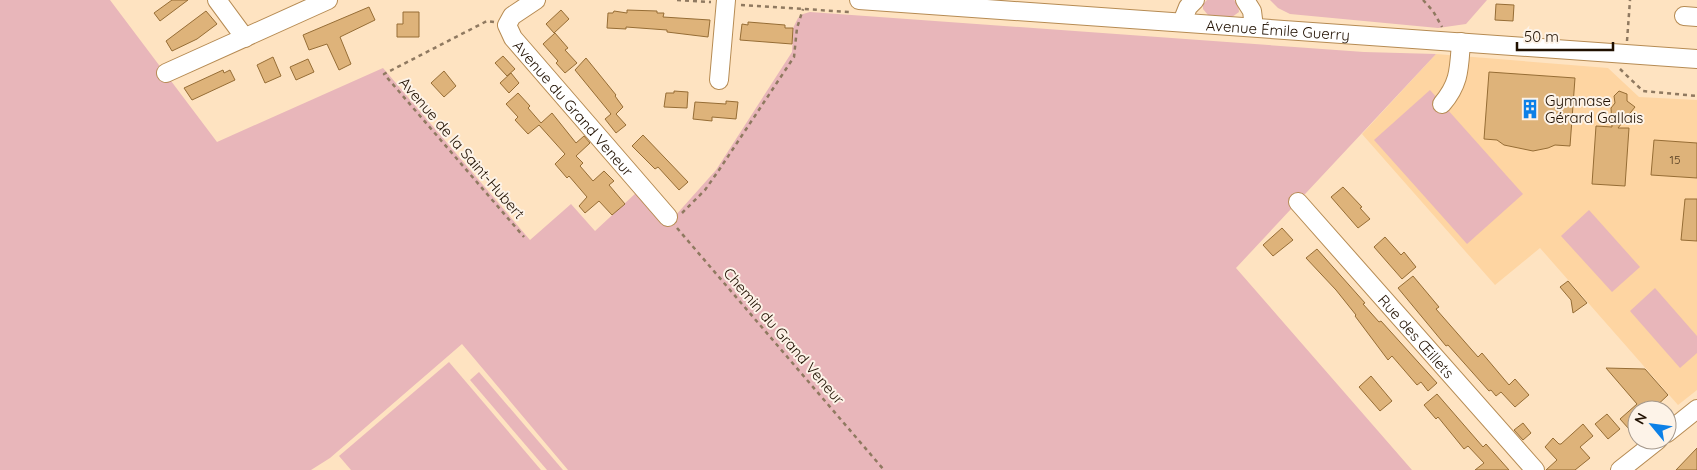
<svg xmlns="http://www.w3.org/2000/svg" width="1697" height="470" font-family="Quicksand,sans-serif">
	<style>
		.built { fill: #fed5a2 }
		.green { fill: #e8b6ba }
		.building { fill: #deb37a; stroke: #966d35 }
		.lines { fill: none; stroke-linecap: round; stroke-linejoin: round }
		.minor-casing { stroke: #b68b53; stroke-width: 20 }
		.path { stroke: #8f7960; stroke-width: 2.5; stroke-dasharray: 4 4; stroke-linecap: butt }
		.minor { stroke: #fff; stroke-width: 18 }
		.labels { text-anchor: middle; dominant-baseline: central; stroke-width: 4; stroke-linejoin: round; paint-order: stroke }
		.number-label { font-size: 12px; fill: #50391e }
		.street-label { font-size: 15px; fill: #201000; stroke: #fdf3e8 }
		.poi-label { font-size: 15px; fill: #201000; stroke: #fdf3e8; text-anchor: start }
	</style>
	<rect width="100%" height="100%" fill="#fee3c1"/>
	<path class="built" d="M1436,54L1608,68L1639,97L1697,100V390L1678,405L1540,248L1495,285L1362,134Z"/>
	<g class="green">
		<path d="M0,0H110L217,142L383,68L530,240L571,204L595,231L637,192L667,225L716,170L792,52L793,28L798,18L803,14L810,12L1364,52L1436,54L1236,268L1412,470H568L462,344L330,458L311,470H0Z"/>
		<path d="M1207,0H1234L1238,4L1239,12L1232,17L1208,15L1203,9V4Z"/>
		<path d="M1270,0H1487L1466,24L1438,28L1290,14L1278,8Z"/>
		<path d="M1430,90L1523,194L1467,244L1374,140Z"/>
		<path d="M1589,210L1640,267L1612,292L1561,236Z"/>
		<path d="M1655,288L1697,336V353L1680,368L1630,311Z"/>
		<path d="M449,362L541,470H351L339,456Z"/>
		<path d="M479,372L563,470H547L470,380Z"/>
	</g>
	<g class="building">
		<path d="M172,0H188L160,21L154,13Z"/>
		<path d="M1496,4L1514,5L1513,21L1495,20Z"/>
		<path d="M369,7L375,20L340,37L351,64L339,70L327,44L309,50L303,35Z"/>
		<path d="M561,10L569,19L554,33L546,24Z"/>
		<path d="M627,10L657,11V13H664L663,17L710,20L708,37L667,32V30L626,27V29L607,28L608,13H613L614,11L627,13Z"/>
		<path d="M206,11L217,24L197,39L172,51L166,41Z"/>
		<path d="M403,12H419V37H397V24H403Z"/>
		<path d="M748,22L785,25V28H793L792,44L740,40L742,24L748,25Z"/>
		<path d="M555,33L568,48L565,50L577,63L565,73L556,63L558,61L543,44Z"/>
		<path d="M503,56L515,69L507,76L495,63Z"/>
		<path d="M273,57L281,76L265,83L257,65Z"/>
		<path d="M586,58L616,95L615,96L623,107L616,114L626,125L616,133L605,119L611,114L575,70Z"/>
		<path d="M308,59L314,72L296,80L290,67Z"/>
		<path d="M223,70L224,73L230,70L235,80L192,100L184,88Z"/>
		<path d="M444,71L456,86L444,97L431,83Z"/>
		<path d="M1489,72L1575,78L1570,146L1555,145L1548,148L1533,151L1504,145L1497,140L1484,139Z"/>
		<path d="M511,73L519,83L509,93L500,83Z"/>
		<path d="M674,91L688,92L687,108L664,107L666,93H674Z"/>
		<path d="M1619,91L1627,94V101L1635,107L1618,128H1629L1625,186L1592,184L1596,126L1612,127L1611,108L1615,103L1614,96Z"/>
		<path d="M518,93L530,106L528,108L541,123L552,113L576,143L584,136L590,143L576,156L583,163L580,166L593,181L604,171L614,181L609,185L625,204L612,215L599,201L585,213L579,206L587,197L569,176L567,178L555,164L565,154L539,125L528,134L515,120L518,117L506,104Z"/>
		<path d="M726,101L738,102L736,119L712,117V121L693,119L695,102L726,104Z"/>
		<path d="M643,135L688,182L679,190L658,167L655,169L632,146Z"/>
		<path d="M1654,140L1697,143V178L1651,175Z"/>
		<path d="M1343,187L1362,207L1360,208L1370,219L1358,228L1331,197Z"/>
		<path d="M1685,199H1697V241L1681,240Z"/>
		<path d="M1282,228L1293,240L1273,256L1263,245Z"/>
		<path d="M1385,237L1401,255L1404,252L1416,267L1402,279L1374,247Z"/>
		<path d="M1317,249L1365,303L1363,304L1379,322L1381,321L1437,383L1428,391L1421,382L1417,385L1392,356L1388,360L1355,316L1356,315L1336,290L1306,258Z"/>
		<path d="M1413,276L1439,307L1436,309L1478,357L1482,353L1509,385L1515,379L1529,395L1515,407L1501,392L1496,396L1491,390L1489,391L1448,345L1446,346L1398,288Z"/>
		<path d="M1568,281L1587,303L1573,313L1571,300L1560,287Z"/>
		<path d="M1606,368L1645,369L1668,395L1652,410H1637V423L1629,429L1620,419L1637,404Z"/>
		<path d="M1371,376L1392,401L1380,411L1359,387Z"/>
		<path d="M1437,394L1483,447L1486,444L1509,470H1475L1484,463L1468,446L1464,449L1438,417L1436,419L1424,405Z"/>
		<path d="M1607,414L1620,429L1608,439L1595,424Z"/>
		<path d="M1523,423L1531,433L1523,440L1514,430Z"/>
		<path d="M1583,424L1593,436L1580,447L1590,458L1575,470H1546L1557,460L1545,447L1553,438L1559,444H1561Z"/>
		<path d="M1697,448V470H1676Z"/>
	</g>
	<g class="lines">
		<defs>
			<g id="minor">
				<path d="M217,0L245,38"/>
				<path id="s1" d="M536,0L512,16L507,25L513,38L668,217"/>
				<path id="s2" d="M859,0L1697,59"/>
				<path d="M1245,0L1252,11L1254,27"/>
				<path d="M1684,16L1697,17"/>
				<path d="M1182,22L1188,7L1195,0"/>
				<path d="M166,73L328,0"/>
				<path d="M719,80L726,0"/>
				<path d="M1442,104C1460,83 1459,68 1461,42"/>
				<path id="s3" d="M1298,202L1535,470"/>
				<path d="M1667,433L1697,409"/>
				<path d="M1620,470L1658,440"/>
			</g>
		</defs>
		<use href="#minor" class="minor-casing"/>
		<g class="path">
			<path d="M677,0L711,2"/>
			<path d="M1423,0L1433,11L1442,27"/>
			<path d="M741,5L850,12"/>
			<path d="M494,22L487,21L384,74L524,237"/>
			<path d="M1627,41L1630,0"/>
			<path d="M1620,69L1643,91L1697,96"/>
			<path d="M682,213L705,190L719,170L794,57L797,28L803,9"/>
			<path d="M677,228L884,470"/>
		</g>
		<use href="#minor" class="minor"/>
	</g>
	<defs>
		<symbol id="building-bare" viewBox="-9 -9 18 18"><path d="M-4-6H4V6H1V3H-1V6H-4ZM-2.5-4.3h1.7v1.8h-1.7ZM.8-4.3h1.7v1.8H.8ZM-2.5-1h1.7V.8h-1.7ZM.8-1h1.7V.8H.8Z" fill="#0c80e7" stroke="#fdf3e8" stroke-width="2.5" paint-order="stroke"/></symbol>
	</defs>
	<g fill-rule="evenodd">
		<use href="#building-bare" x="1516" y="95" width="28" height="28"/>
	</g>
	<g class="labels">
		<g class="number-label">
			<text x="1675" y="159">15</text>
		</g>
		<g class="street-label">
			<text stroke="none"><textPath href="#s2" startOffset="420">Avenue Émile Guerry</textPath></text>
			<text stroke="none"><textPath href="#s1" startOffset="146">Avenue du Grand Veneur</textPath></text>
			<text transform="translate(462 148) rotate(49)">Avenue de la Saint-Hubert</text>
			<text transform="translate(784 336) rotate(49)">Chemin du Grand Veneur</text>
			<text stroke="none"><textPath href="#s3" startOffset="179">Rue des Œillets</textPath></text>
		</g>
		<g class="poi-label">
			<text x="1545" y="100">Gymnase<tspan x="1545" dy="17">Gérard Gallais</tspan></text>
		</g>
	</g>
	<g transform="translate(1652 425) rotate(299)"><circle r="24" fill="#fdf3e8" stroke="#a5988b"/>
	<path d="M0-4L9 19L0 12L-9 19Z" fill="#0c80e7"/>
	<text y="-8" font-size="14" font-weight="bold" text-anchor="middle" fill="#201000">N</text>
	</g>
	<path d="M1517 42v8h96v-8" fill="none" stroke="#201000" stroke-width="2.5"/>
	<text x="1524" y="42" font-size="15" fill="#201000" stroke="#fdf3e8" stroke-width="4" paint-order="stroke">50 m</text>
</svg>
